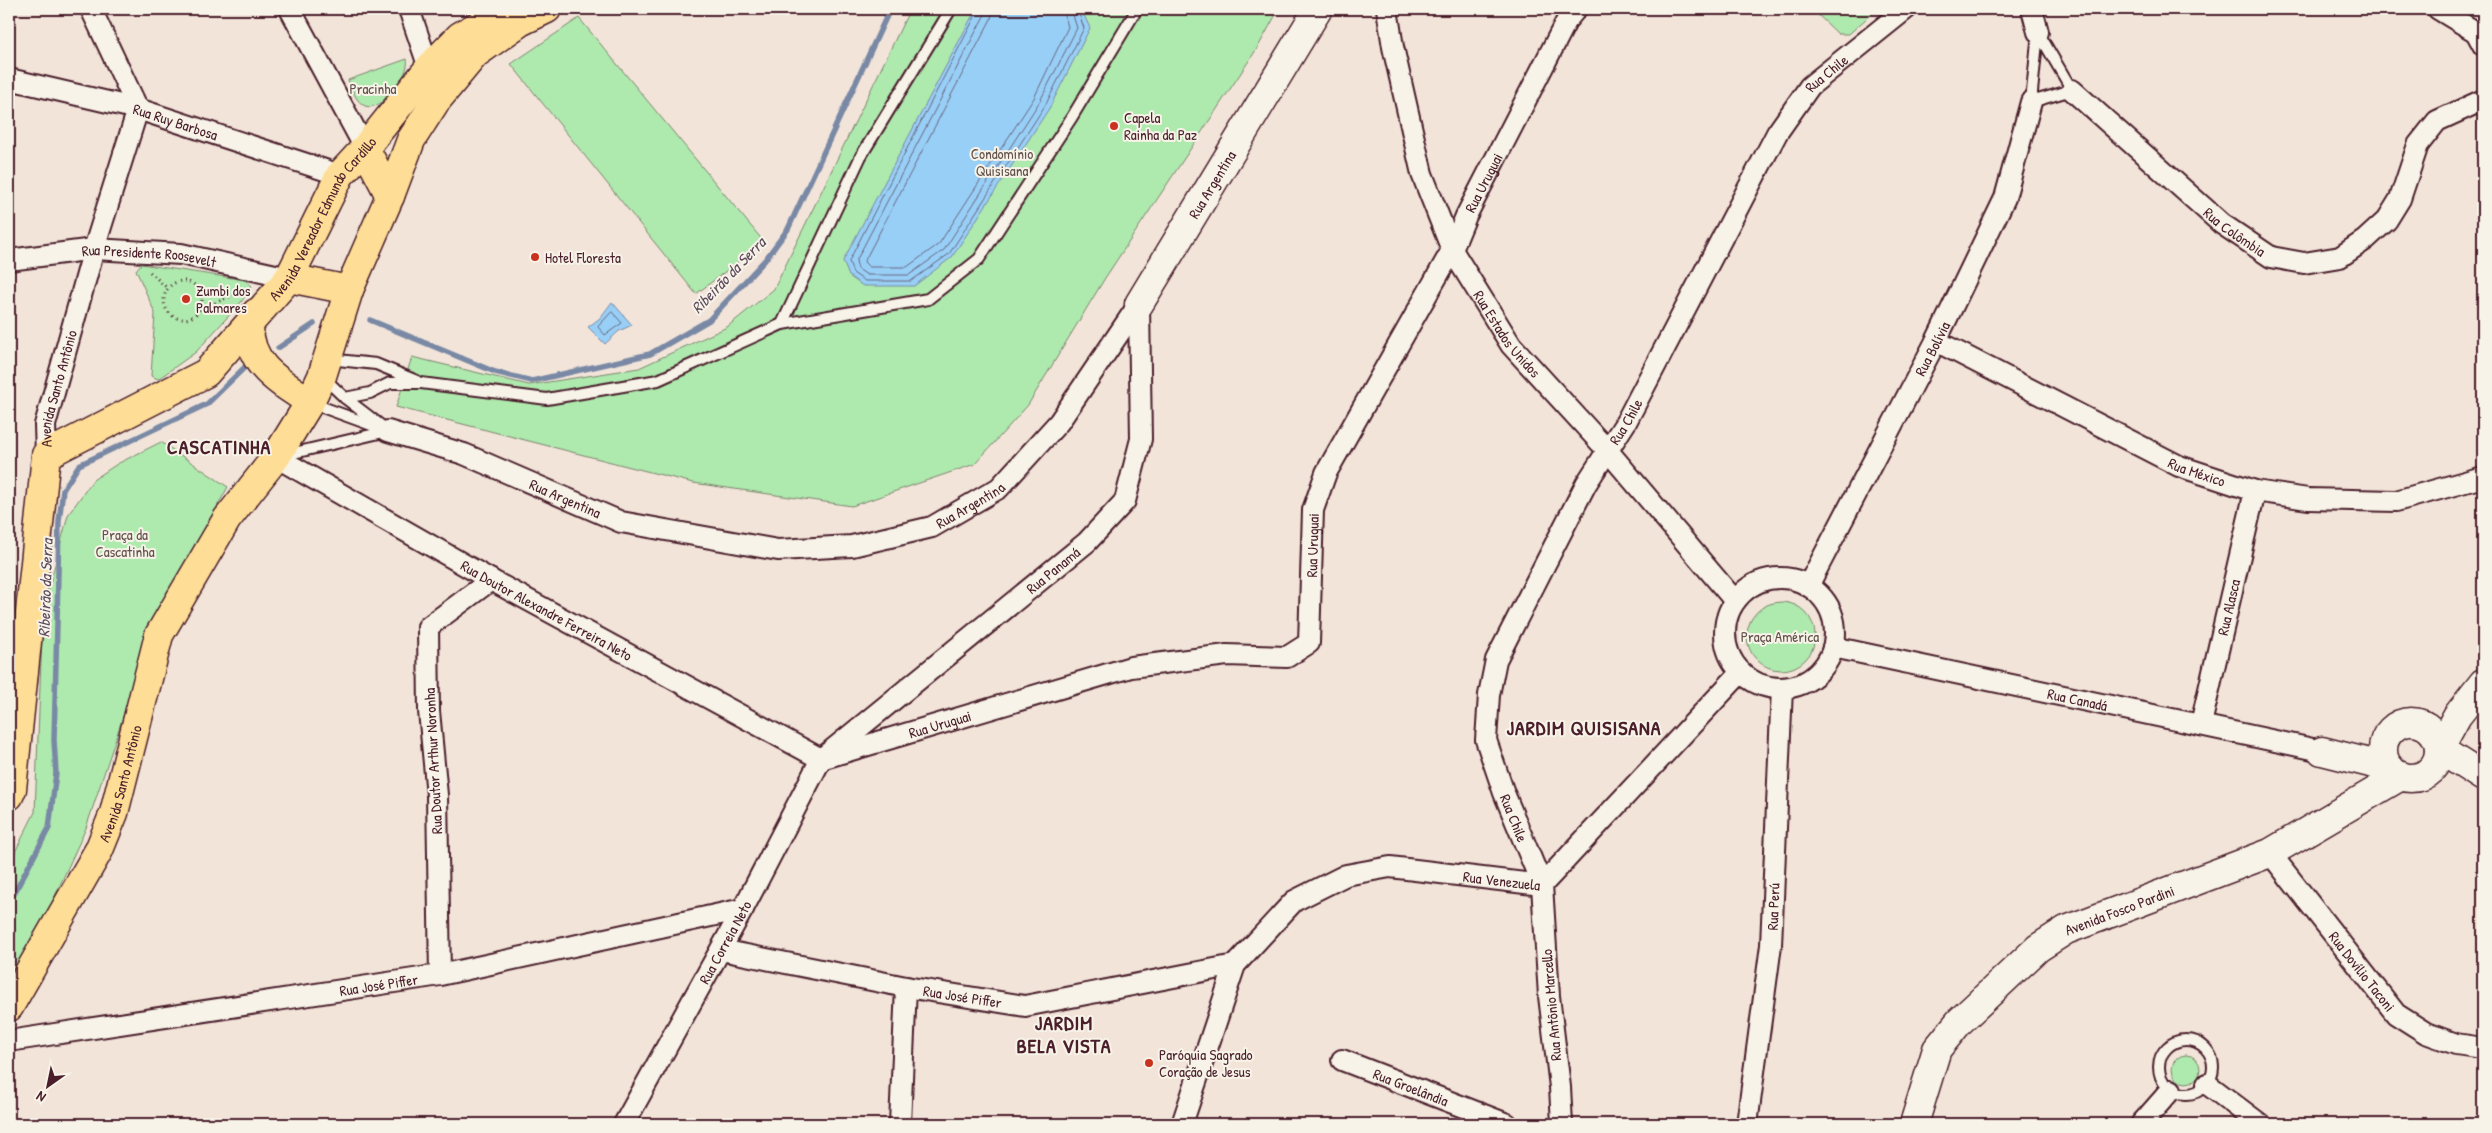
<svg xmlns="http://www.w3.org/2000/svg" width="2492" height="1133" font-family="'Patrick Hand',sans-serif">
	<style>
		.green { fill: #aee9ae; stroke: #7c846c }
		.water { fill: #98cff7; stroke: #7989a5 }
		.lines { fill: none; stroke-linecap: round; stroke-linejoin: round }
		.shore { stroke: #69657d; stroke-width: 1 }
		.stream { stroke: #7989a5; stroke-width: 5.5 }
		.lane-casing { stroke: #4a1f2b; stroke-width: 14 }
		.street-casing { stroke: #4a1f2b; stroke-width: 24 }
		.secondary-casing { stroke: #4a1f2b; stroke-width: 31 }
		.primary-casing { stroke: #4a1f2b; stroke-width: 31 }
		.path { stroke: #4a1f2b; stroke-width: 3; stroke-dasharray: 1 4; stroke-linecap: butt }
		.lane { stroke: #f7f3e8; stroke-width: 10 }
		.street { stroke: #f7f3e8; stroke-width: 20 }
		.secondary { stroke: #f7f3e8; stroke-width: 28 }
		.primary { stroke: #fedd96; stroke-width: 28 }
		.poi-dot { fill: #c8321e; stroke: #f7f3e8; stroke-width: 2 }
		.labels { text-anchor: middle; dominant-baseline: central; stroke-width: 4; stroke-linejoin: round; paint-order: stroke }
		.street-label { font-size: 15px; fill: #4a1f2b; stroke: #f7f3e8 }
		.park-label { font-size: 15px; fill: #63524c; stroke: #f7f3e8 }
		.poi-label { font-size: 15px; fill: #4a1f2b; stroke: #f7f3e8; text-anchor: start }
		.water-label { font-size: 16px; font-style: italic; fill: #5e4b5e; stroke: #f7f3e8 }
		.district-label { font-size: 20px; font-weight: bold; letter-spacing: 1px; fill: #4a1f2b; stroke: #f7f3e8 }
	</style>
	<rect width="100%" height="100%" fill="#f2e4d9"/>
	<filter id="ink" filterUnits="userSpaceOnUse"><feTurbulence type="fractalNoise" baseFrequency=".02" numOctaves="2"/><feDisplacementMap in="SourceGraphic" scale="10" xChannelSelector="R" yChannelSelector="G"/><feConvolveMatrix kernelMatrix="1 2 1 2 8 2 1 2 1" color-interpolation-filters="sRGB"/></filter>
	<g filter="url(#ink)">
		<g class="green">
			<path d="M910,9H1279L1258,47L1105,278L1028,405L975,464L852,506L693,483L396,407L412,357L529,385L639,368L727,327L774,289Z"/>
			<path d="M1812,9H1877L1849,34H1838Z"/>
			<path d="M579,18L764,242L696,294L511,64Z"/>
			<path d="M407,59C411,74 382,113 365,106C355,101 352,89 348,80Z"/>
			<path d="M141,264L245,280L252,286L242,301L196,352L158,379L151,376L155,313L136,270Z"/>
			<path d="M161,442L228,487L158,611L86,828L35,940L9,980V864L35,812L43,611L68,515L93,480L117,464Z"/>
			<circle cx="1781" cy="636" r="34"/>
			<circle cx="2186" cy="1069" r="14"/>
		</g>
		<g class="water">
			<path d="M976,9H1081L1090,28L1050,107L952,257L914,286H863L849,276L843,261Z"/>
			<path d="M612,302L632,325L619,331L605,344L588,327L600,318Z"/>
		</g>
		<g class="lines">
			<g class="shore">
				<path d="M979,9L849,261L853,273L865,281H911L949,254L1046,104L1084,28L1077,9"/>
				<path d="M986,9L984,16L856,261L858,269L867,275H909L944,250L1040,101L1077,28L1071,9"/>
				<path d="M993,9L991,19L864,262L869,267H907L939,244L1034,98L1068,27L1063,9"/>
				<path d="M612,312L622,323L605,335L598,327Z"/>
			</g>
			<g class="stream">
				<path d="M370,320L495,372L532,381L650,354L709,320L765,260L788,229L890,9"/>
				<path d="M278,348L314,324"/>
				<path d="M9,903L49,828L56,773L54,740L57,623L59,521L63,490L79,465L207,404L246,366"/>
			</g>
			<defs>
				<g id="lane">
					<path d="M2038,32L2072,90L2031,102Z"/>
					<path d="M782,324L928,299L979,259L1072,117L1137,9"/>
					<path d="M328,359L376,364L417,381"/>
					<path d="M323,377L345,398L388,431"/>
					<path d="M345,398L370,393L390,383H421L547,399L658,380L782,324L861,156L951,9"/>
					<path d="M311,403L377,427"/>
					<path d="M281,456L388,431"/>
					<circle cx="2186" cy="1067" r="27"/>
				</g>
				<g id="street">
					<path d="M91,9L138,109"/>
					<path d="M290,9L365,148"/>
					<path d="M409,9L429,68"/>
					<path id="s1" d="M1387,9L1393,47L1422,174L1452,250L1511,345L1608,451L1735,601"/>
					<path d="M2032,9L2038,32"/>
					<path d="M2438,9L2476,32L2483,45"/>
					<path id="s2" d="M9,79L138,109L340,175"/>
					<path id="s3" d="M2072,90L2222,224L2271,257L2304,263L2340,257L2365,240L2387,220L2400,199L2418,145L2437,121L2483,100"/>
					<path id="s4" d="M9,260L94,249L181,254L289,278"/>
					<path id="s5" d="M1936,341L2179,466L2255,491L2308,499L2396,501L2483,477"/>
					<path id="s6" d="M388,431L464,454L621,522L778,550L852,546L932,527L999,488L1059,422L1139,304"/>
					<path id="s7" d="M46,455L45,425L94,249L138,109"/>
					<path id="s8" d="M276,457L491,580L821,759"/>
					<circle cx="1780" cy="633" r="55"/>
					<path id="s9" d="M1808,586L1936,341L2005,198L2031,102"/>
					<path id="s10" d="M1833,647L2322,751"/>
					<path id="s11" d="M2201,724L2255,491"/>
					<path id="s12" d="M821,759L1131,667L1227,655L1287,657L1309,643L1313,510L1326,473L1452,250L1466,216L1567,20L1576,9"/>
					<path id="s13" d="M2270,853L2396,1014L2426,1033L2456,1044L2483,1048"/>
					<path id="s14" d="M721,950L906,987L1025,1006L1235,965"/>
					<path d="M440,975L437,795L429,711L428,627L491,580"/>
					<path id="s15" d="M9,1041L440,975L743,909"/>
					<path id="s16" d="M1342,1060L1507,1124"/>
					<path d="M2207,1084L2260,1124"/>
					<path id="s17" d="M624,1124L743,909L821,759L1087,542L1125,501L1141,439L1139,304"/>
					<path d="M900,1124L906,987"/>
					<path id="s18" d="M1182,1124L1235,965L1294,901L1346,875L1390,867L1542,885L1741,672"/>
					<path id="s19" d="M1562,1124L1560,1087L1549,996L1542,885L1504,793L1486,740L1489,695L1496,660L1586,484L1626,422L1777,133L1810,86L1906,9"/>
					<path id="s20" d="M1747,1124L1771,945L1782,688"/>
					<path d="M2141,1124L2171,1090"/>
				</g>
				<g id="secondary">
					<path id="s21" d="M1139,304L1318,9"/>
					<path d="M2483,683L2457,716L2439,749L2483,777"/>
					<circle cx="2411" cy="750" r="28"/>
					<path d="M2322,751L2390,768"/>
					<path id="s22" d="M1914,1124L1937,1049L1959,1022L2038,948L2066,930L2270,853L2401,776"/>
				</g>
				<g id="primary">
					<path d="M365,148L390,196"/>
					<path d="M289,278L349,290"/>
					<path d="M256,313L249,324C248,366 279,381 310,402"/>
					<path id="s23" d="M9,796L12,789L46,455L206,373L289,278L340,175L365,148L429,68L460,36L506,9"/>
					<path id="s24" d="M9,1007L99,850L114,813L159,635L227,519L276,457L310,402L322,376L349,290L390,196L411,140L436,101L475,54L520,22L547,9"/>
				</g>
			</defs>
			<use href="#lane" class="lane-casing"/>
			<use href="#street" class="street-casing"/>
			<use href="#secondary" class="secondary-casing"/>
			<use href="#primary" class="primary-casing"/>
			<g class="path">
				<path d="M150,272L167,288"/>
				<circle cx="183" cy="300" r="19"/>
				<path d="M201,309L247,289"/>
			</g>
			<use href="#lane" class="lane"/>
			<use href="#street" class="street"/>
			<use href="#secondary" class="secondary"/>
			<use href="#primary" class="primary"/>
		</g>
	</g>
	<g class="poi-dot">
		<circle cx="1114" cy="126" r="5"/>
		<circle cx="535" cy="257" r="5"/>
		<circle cx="186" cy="299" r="5"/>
		<circle cx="1149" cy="1063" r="5"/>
	</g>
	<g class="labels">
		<g class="street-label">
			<text stroke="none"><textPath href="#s19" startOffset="1152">Rua Chile</textPath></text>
			<text stroke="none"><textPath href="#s2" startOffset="172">Rua Ruy Barbosa</textPath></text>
			<text stroke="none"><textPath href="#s12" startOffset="1009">Rua Uruguai</textPath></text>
			<text stroke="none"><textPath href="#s21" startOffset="140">Rua Argentina</textPath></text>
			<text stroke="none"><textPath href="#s23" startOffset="718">Avenida Vereador Edmundo Cardillo</textPath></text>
			<text stroke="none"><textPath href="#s3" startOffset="216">Rua Colômbia</textPath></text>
			<text stroke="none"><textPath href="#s4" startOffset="141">Rua Presidente Roosevelt</textPath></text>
			<text stroke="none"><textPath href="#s1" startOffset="351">Rua Estados Unidos</textPath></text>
			<text stroke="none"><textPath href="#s9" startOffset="268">Rua Bolívia</textPath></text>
			<text stroke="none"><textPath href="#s7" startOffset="68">Avenida Santo Antônio</textPath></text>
			<text stroke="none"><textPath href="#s19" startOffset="748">Rua Chile</textPath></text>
			<text stroke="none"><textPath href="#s5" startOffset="292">Rua México</textPath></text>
			<text stroke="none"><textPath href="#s6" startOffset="190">Rua Argentina</textPath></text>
			<text stroke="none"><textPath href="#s6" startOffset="610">Rua Argentina</textPath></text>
			<text stroke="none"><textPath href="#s12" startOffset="604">Rua Uruguai</textPath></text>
			<text stroke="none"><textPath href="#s17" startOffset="714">Rua Panamá</textPath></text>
			<text stroke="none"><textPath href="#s11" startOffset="120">Rua Alasca</textPath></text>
			<text stroke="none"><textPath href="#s8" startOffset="311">Rua Doutor Alexandre Ferreira Neto</textPath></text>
			<text stroke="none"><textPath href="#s10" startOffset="250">Rua Canadá</textPath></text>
			<text stroke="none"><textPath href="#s12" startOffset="124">Rua Uruguai</textPath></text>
			<text transform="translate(433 761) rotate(-93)">Rua Doutor Arthur Noronha</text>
			<text stroke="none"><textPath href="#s24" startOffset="251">Avenida Santo Antônio</textPath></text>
			<text transform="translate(1514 818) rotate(68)">Rua Chile</text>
			<text stroke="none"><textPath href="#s18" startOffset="470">Rua Venezuela</textPath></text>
			<text stroke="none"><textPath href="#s20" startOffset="219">Rua Perú</textPath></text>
			<text stroke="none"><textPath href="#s22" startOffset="312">Avenida Fosco Pardini</textPath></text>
			<text stroke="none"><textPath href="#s17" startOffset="208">Rua Correia Neto</textPath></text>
			<text stroke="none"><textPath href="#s13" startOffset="150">Rua Dovílio Taconi</textPath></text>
			<text stroke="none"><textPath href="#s15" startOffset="374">Rua José Piffer</textPath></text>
			<text stroke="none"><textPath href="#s14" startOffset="246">Rua José Piffer</textPath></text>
			<text transform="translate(1551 1005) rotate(-95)">Rua Antônio Marcello</text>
			<text stroke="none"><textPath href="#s16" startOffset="74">Rua Groelândia</textPath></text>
		</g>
		<g class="park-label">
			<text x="373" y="88">Pracinha</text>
			<text x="1002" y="153">Condomínio<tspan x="1002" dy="17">Quisisana</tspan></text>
			<text x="125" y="534">Praça da<tspan x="125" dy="17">Cascatinha</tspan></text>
			<text x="1780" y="636">Praça América</text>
		</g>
		<g class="poi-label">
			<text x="1124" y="117">Capela<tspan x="1124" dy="17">Rainha da Paz</tspan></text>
			<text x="545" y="257">Hotel Floresta</text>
			<text x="196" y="290">Zumbi dos<tspan x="196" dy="17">Palmares</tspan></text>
			<text x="1159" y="1054">Paróquia Sagrado<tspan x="1159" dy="17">Coração de Jesus</tspan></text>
		</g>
		<g class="water-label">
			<text transform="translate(728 275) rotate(-46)">Ribeirão da Serra</text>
			<text transform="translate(45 588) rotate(-88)">Ribeirão da Serra</text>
		</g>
		<g class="district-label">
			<text x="219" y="446">CASCATINHA</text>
			<text x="1584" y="727">JARDIM QUISISANA</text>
			<text x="1064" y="1022">JARDIM<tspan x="1064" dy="23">BELA VISTA</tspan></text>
		</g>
	</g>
	<rect width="2492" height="1133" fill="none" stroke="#f7f3e8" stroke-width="30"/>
	<rect x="15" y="15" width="2462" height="1103" fill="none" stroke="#4a1f2b" stroke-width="2" filter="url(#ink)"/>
	<g transform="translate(48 1086) rotate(213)" stroke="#f7f3e8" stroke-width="4" paint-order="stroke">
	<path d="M0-4L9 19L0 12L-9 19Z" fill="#4a1f2b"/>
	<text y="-8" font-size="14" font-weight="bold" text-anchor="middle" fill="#4a1f2b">N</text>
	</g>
</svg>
